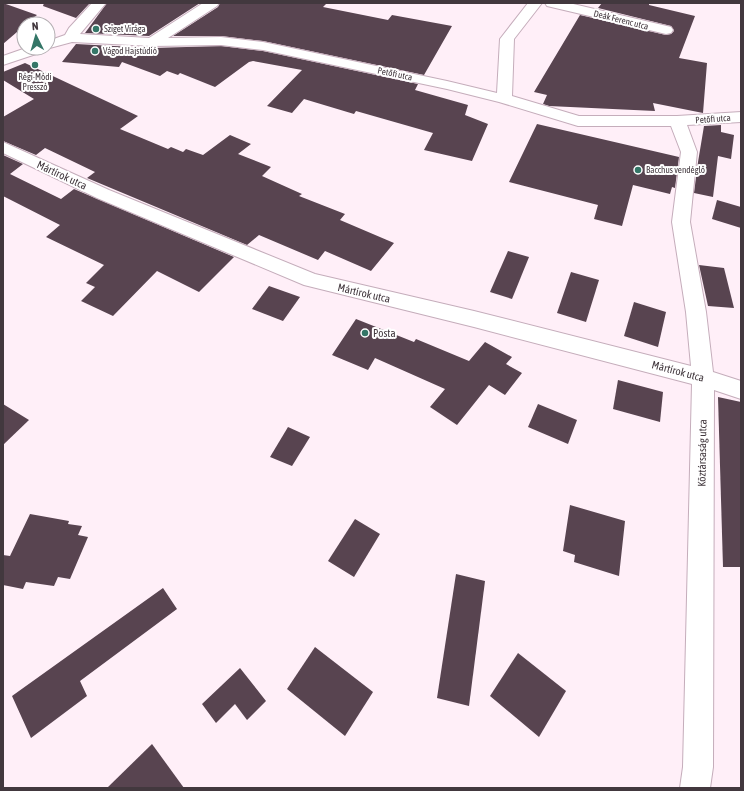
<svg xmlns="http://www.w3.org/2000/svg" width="744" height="791" font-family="'Asap Condensed',sans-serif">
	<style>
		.building { fill: #584450 }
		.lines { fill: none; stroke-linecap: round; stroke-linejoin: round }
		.minor-casing { stroke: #c5adbb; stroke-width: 2 }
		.minor { fill: #fff; fill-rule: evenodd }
		.poi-dot { fill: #347667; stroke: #fff; stroke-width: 1.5 }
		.labels { text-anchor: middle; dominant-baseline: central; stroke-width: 4; stroke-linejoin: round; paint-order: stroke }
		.far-street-label { font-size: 9px; fill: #42383e; stroke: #fff }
		.far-poi-label { font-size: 9px; fill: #42383e; stroke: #fff; text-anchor: start }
		.street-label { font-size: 11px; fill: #42383e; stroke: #fff }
		.poi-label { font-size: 11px; fill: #42383e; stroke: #fff; text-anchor: start }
	</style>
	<rect width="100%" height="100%" fill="#ffeff8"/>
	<g class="building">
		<path d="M3,3L37,15L26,24H24V26L3,44Z"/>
		<path d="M44,3H90L76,18L43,6Z"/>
		<path d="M107,3H200L149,36L85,33Z"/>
		<path d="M220,3H327L323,7L388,20L392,15L452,26L424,75L263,41L221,36H173L218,7Z"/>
		<path d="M602,3H649V5L695,16L679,58L707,63L703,113L653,103L655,111L549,106L543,104L547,95L534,92L580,15L666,35L671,34L674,31L671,26L598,8Z"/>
		<path d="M76,44L152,48L221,46L263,51L418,84L415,90L468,105L465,115L488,124L472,161L424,150L433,133L356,111L354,114L304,99L292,113L267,106L302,70L253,61L249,62L215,87L180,73L178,75L167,71L160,76L122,62L119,67L62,62Z"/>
		<path d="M25,63L138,116L120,129L168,149L171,147L183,152L186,149L203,155L230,135L251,144L238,154L271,167L262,176L302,194L299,196L345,214L340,220L394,243L371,271L325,251L318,260L259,235L247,245L87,178L95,172L45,148L36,155L3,141V117L34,99L3,80V72Z"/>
		<path d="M537,124L679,157L675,188L672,187L670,194L633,185L622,226L594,219L598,205L509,182Z"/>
		<path d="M721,125V132L734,135L731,159L718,156L713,197L694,193L698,162L704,126Z"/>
		<path d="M3,155L23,164L10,174L61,199L74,189L234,257L199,292L157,271L113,316L81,301L95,287L86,283L104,265L46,237L60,225L3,196Z"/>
		<path d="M717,200L741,207V228L712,219Z"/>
		<path d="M508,251L529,257L512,299L490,292Z"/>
		<path d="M699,265L724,268L734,308L708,306Z"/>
		<path d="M571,272L599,280L586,322L557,313Z"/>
		<path d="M269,286L300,297L283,321L252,309Z"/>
		<path d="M634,302L666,312L658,347L624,336Z"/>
		<path d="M356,319L414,342L416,339L469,361L485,342L512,357L506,364L522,373L505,395L489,385L457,425L430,407L445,389L375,358L368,370L332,355Z"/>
		<path d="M618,380L663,392L660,422L613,409Z"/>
		<path d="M718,397L741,402V567H723Z"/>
		<path d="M3,404L29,420L3,445Z"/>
		<path d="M538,404L577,420L568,444L528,427Z"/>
		<path d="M288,427L310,437L292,466L270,457Z"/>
		<path d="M570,505L625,521L619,576L574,562L575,555L563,551Z"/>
		<path d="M30,514L69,521L68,524L82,526L78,535L88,537L70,579L58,577L54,586L26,582L23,589L3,585V555L10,556Z"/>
		<path d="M355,519L380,534L354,577L328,561Z"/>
		<path d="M456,574L485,581L469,706L437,698Z"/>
		<path d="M163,588L177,609L80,681L87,696L31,738L12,696Z"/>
		<path d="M315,647L373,692L345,736L287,689Z"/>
		<path d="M518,653L566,691L539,737L490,696Z"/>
		<path d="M240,668L266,701L247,720L235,704L216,723L202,704Z"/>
		<path d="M152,744L184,788H107Z"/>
	</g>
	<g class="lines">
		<defs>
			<g id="minor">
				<path d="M92,3H106L80,34L149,38L203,3H219L217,6L168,38L221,37L263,42L447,81L497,93L500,39L528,3H542L514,39L512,96L579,116H677L741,112V122L687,125L697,152L690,222L706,312L713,372L741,381V399L714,390L713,767L710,788H680L683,767L692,384L474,327L304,285L97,198L3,153V142L109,190L315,274L474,311L691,366L686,312L672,222L681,152L671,126H578L499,102L447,89L263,50L221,45L152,46L72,42L46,49L45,51L3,65V56L26,48H48V41L65,35L69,28Z"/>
				<path d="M545,3H569L671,27L673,30L671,33L666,34L547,6Z"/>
			</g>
		</defs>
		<use href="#minor" class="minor-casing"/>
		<use href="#minor" class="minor"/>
	</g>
	<g class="poi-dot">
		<circle cx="96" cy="29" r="4"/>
		<circle cx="95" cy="51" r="4"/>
		<circle cx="35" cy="65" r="4"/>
		<circle cx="638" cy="170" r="4"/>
		<circle cx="365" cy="333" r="4"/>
	</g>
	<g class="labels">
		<g class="far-street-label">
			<text transform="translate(621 20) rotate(14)">Deák Ferenc utca</text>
			<text transform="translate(395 74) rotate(12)">Petőfi utca</text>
			<text transform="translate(713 119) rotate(-4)">Petőfi utca</text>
		</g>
		<g class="far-poi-label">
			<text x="104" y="29">Sziget Virága</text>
			<text x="103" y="51">Vágod Hajstúdió</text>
			<text x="35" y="77" text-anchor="middle">Régi-Módi<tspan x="35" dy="10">Presszó</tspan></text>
			<text x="646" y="170">Bacchus vendéglő</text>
		</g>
		<g class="street-label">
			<text transform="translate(62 175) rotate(25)">Mártírok utca</text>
			<text transform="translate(364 293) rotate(13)">Mártírok utca</text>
			<text transform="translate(678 371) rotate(15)">Mártírok utca</text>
			<text transform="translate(702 453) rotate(-89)">Köztársaság utca</text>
		</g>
		<g class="poi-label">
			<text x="373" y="333">Posta</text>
		</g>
	</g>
	<rect width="744" height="791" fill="none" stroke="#42383e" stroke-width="8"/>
	<g transform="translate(36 36) rotate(355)"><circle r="19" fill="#ffffff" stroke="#b3afb2"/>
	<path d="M0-3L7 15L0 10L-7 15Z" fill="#347667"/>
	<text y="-6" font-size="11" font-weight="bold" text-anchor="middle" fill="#42383e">N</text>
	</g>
</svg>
